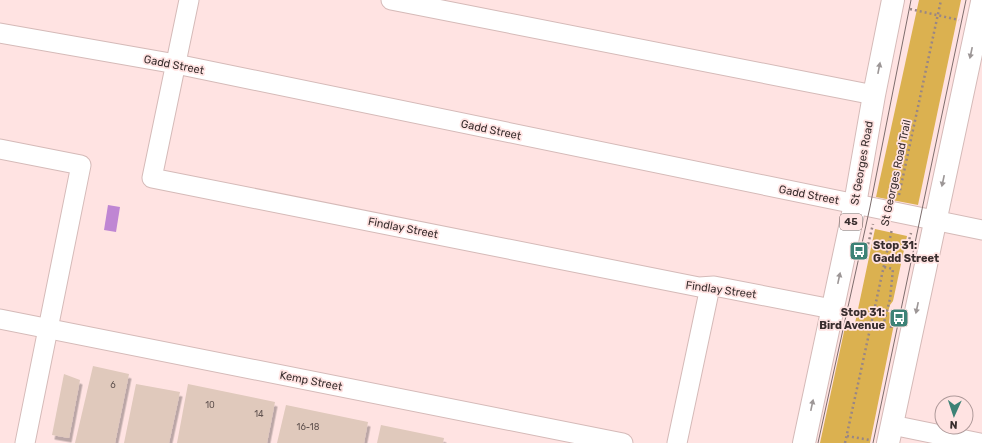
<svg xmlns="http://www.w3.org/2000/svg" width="982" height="443" font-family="Rubik,sans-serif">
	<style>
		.green { fill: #dbb150 }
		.water { fill: #bf86d3 }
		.building { fill: #e0c9bc; filter: url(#shadow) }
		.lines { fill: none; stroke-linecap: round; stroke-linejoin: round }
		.minor-casing { stroke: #d5bab8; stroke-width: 21 }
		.highway-casing { stroke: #d5bab8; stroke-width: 24 }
		.path { stroke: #998685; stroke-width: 2.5; stroke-dasharray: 2 3; stroke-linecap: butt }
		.minor { stroke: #fff; stroke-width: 19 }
		.highway { stroke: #fff; stroke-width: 22 }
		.tram { stroke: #7d6c6c; stroke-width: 1 }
		.oneway { fill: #9c9696 }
		.labels { text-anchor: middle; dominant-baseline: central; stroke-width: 3.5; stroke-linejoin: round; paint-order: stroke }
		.number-label { font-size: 9px; fill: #625451 }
		.shield { fill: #ffe3e2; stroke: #746463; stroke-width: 1 }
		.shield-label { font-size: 10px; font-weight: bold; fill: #382d2d }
		.street-label { font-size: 11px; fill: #382d2d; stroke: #ffe3e2 }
		.poi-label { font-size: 11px; font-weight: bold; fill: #382d2d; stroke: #ffe3e2; text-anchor: start }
	</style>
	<defs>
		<filter id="shadow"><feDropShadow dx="2.5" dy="4.5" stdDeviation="0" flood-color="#0004"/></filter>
	</defs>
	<rect width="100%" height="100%" fill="#ffe3e2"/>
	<g class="green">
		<path d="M919,0H961L918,205L876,197Z"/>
		<path d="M875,229L907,236L893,301L890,305L888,312L891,313L889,323L894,324L870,443H820L845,327L854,328Z"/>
	</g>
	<path class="water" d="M108,205L120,207L116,232L104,230Z"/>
	<g class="building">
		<path d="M93,366L129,374L115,443H75Z"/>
		<path d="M64,374L80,380L69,438L52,435Z"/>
		<path d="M136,384L180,392L169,443H124Z"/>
		<path d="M188,384L275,402L267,443H177Z"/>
		<path d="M286,405L368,422L364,443H277Z"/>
		<path d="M381,425L444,438L443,443H377Z"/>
	</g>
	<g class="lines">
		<defs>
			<g id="minor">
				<path d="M189,0L152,178L699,287L714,286L832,309"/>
				<path d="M391,0L874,95"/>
				<path d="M0,33L176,64L982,230"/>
				<path d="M0,149L81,165L25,443"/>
				<path d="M0,319L623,443"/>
				<path d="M892,425L980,443"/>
				<path d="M677,443L710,287"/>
			</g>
			<g id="highway">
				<path d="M804,443L855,204L874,95L893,0"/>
				<path d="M888,443L982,2"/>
			</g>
		</defs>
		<use href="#minor" class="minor-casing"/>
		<use href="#highway" class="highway-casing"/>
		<g class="path">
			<path d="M910,9L959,20"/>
			<path d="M899,195L941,0"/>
			<path d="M908,244L911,233"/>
			<path d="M867,249L873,224"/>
			<path d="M883,326L890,299L893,269L884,267"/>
			<path d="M891,328V324"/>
			<path d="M847,436L870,440"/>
			<path d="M845,443L892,229"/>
		</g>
		<use href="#minor" class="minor"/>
		<use href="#highway" class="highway"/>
		<g class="tram">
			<path d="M818,443L870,207L911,0"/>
			<path d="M873,443L966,0"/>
		</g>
	</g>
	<defs><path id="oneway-solid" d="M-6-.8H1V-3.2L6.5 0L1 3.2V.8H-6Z"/></defs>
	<g class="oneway">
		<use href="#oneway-solid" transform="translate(971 53) rotate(102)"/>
		<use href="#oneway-solid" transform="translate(879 68) rotate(-79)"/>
		<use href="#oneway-solid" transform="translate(943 181) rotate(102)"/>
		<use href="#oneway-solid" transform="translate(839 278) rotate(-78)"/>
		<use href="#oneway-solid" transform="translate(917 308) rotate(102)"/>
		<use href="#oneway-solid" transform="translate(812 405) rotate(-78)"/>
	</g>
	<defs>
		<symbol id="bus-square" viewBox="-11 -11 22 22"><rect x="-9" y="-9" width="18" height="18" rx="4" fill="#3d8276" stroke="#ffe3e2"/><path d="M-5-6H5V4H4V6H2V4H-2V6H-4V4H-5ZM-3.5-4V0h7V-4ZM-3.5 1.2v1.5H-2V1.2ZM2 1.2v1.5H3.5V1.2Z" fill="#fff"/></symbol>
	</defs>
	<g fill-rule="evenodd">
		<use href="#bus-square" x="848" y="240" width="22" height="22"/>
		<use href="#bus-square" x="888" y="307" width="22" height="22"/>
	</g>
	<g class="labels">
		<g class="number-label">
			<text x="113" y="385">6</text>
			<text x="210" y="405">10</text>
			<text x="259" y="414">14</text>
			<text x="308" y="427">16-18</text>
		</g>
		<rect class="shield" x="840" y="214" width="22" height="16" rx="3"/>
		<g class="shield-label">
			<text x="851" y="222">45</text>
		</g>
		<g class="street-label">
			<text transform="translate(174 65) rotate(11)">Gadd Street</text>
			<text transform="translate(491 130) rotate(12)">Gadd Street</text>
			<text transform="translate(862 163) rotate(-80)">St Georges Road</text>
			<text transform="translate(896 173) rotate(-78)">St Georges Road Trail</text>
			<text transform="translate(809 195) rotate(11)">Gadd Street</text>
			<text transform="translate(403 228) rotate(11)">Findlay Street</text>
			<text transform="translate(721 290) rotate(8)">Findlay Street</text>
			<text transform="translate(311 381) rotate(11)">Kemp Street</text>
		</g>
		<g class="poi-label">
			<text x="873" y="245">Stop 31:<tspan x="873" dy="13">Gadd Street</tspan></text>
			<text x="885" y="312" text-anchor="end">Stop 31:<tspan x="885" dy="13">Bird Avenue</tspan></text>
		</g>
	</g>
	<g transform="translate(954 415) rotate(183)"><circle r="19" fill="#ffe3e2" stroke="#af9a9a"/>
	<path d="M0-3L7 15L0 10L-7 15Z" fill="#3d8276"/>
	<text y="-6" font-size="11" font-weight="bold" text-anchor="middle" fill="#382d2d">N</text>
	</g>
</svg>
